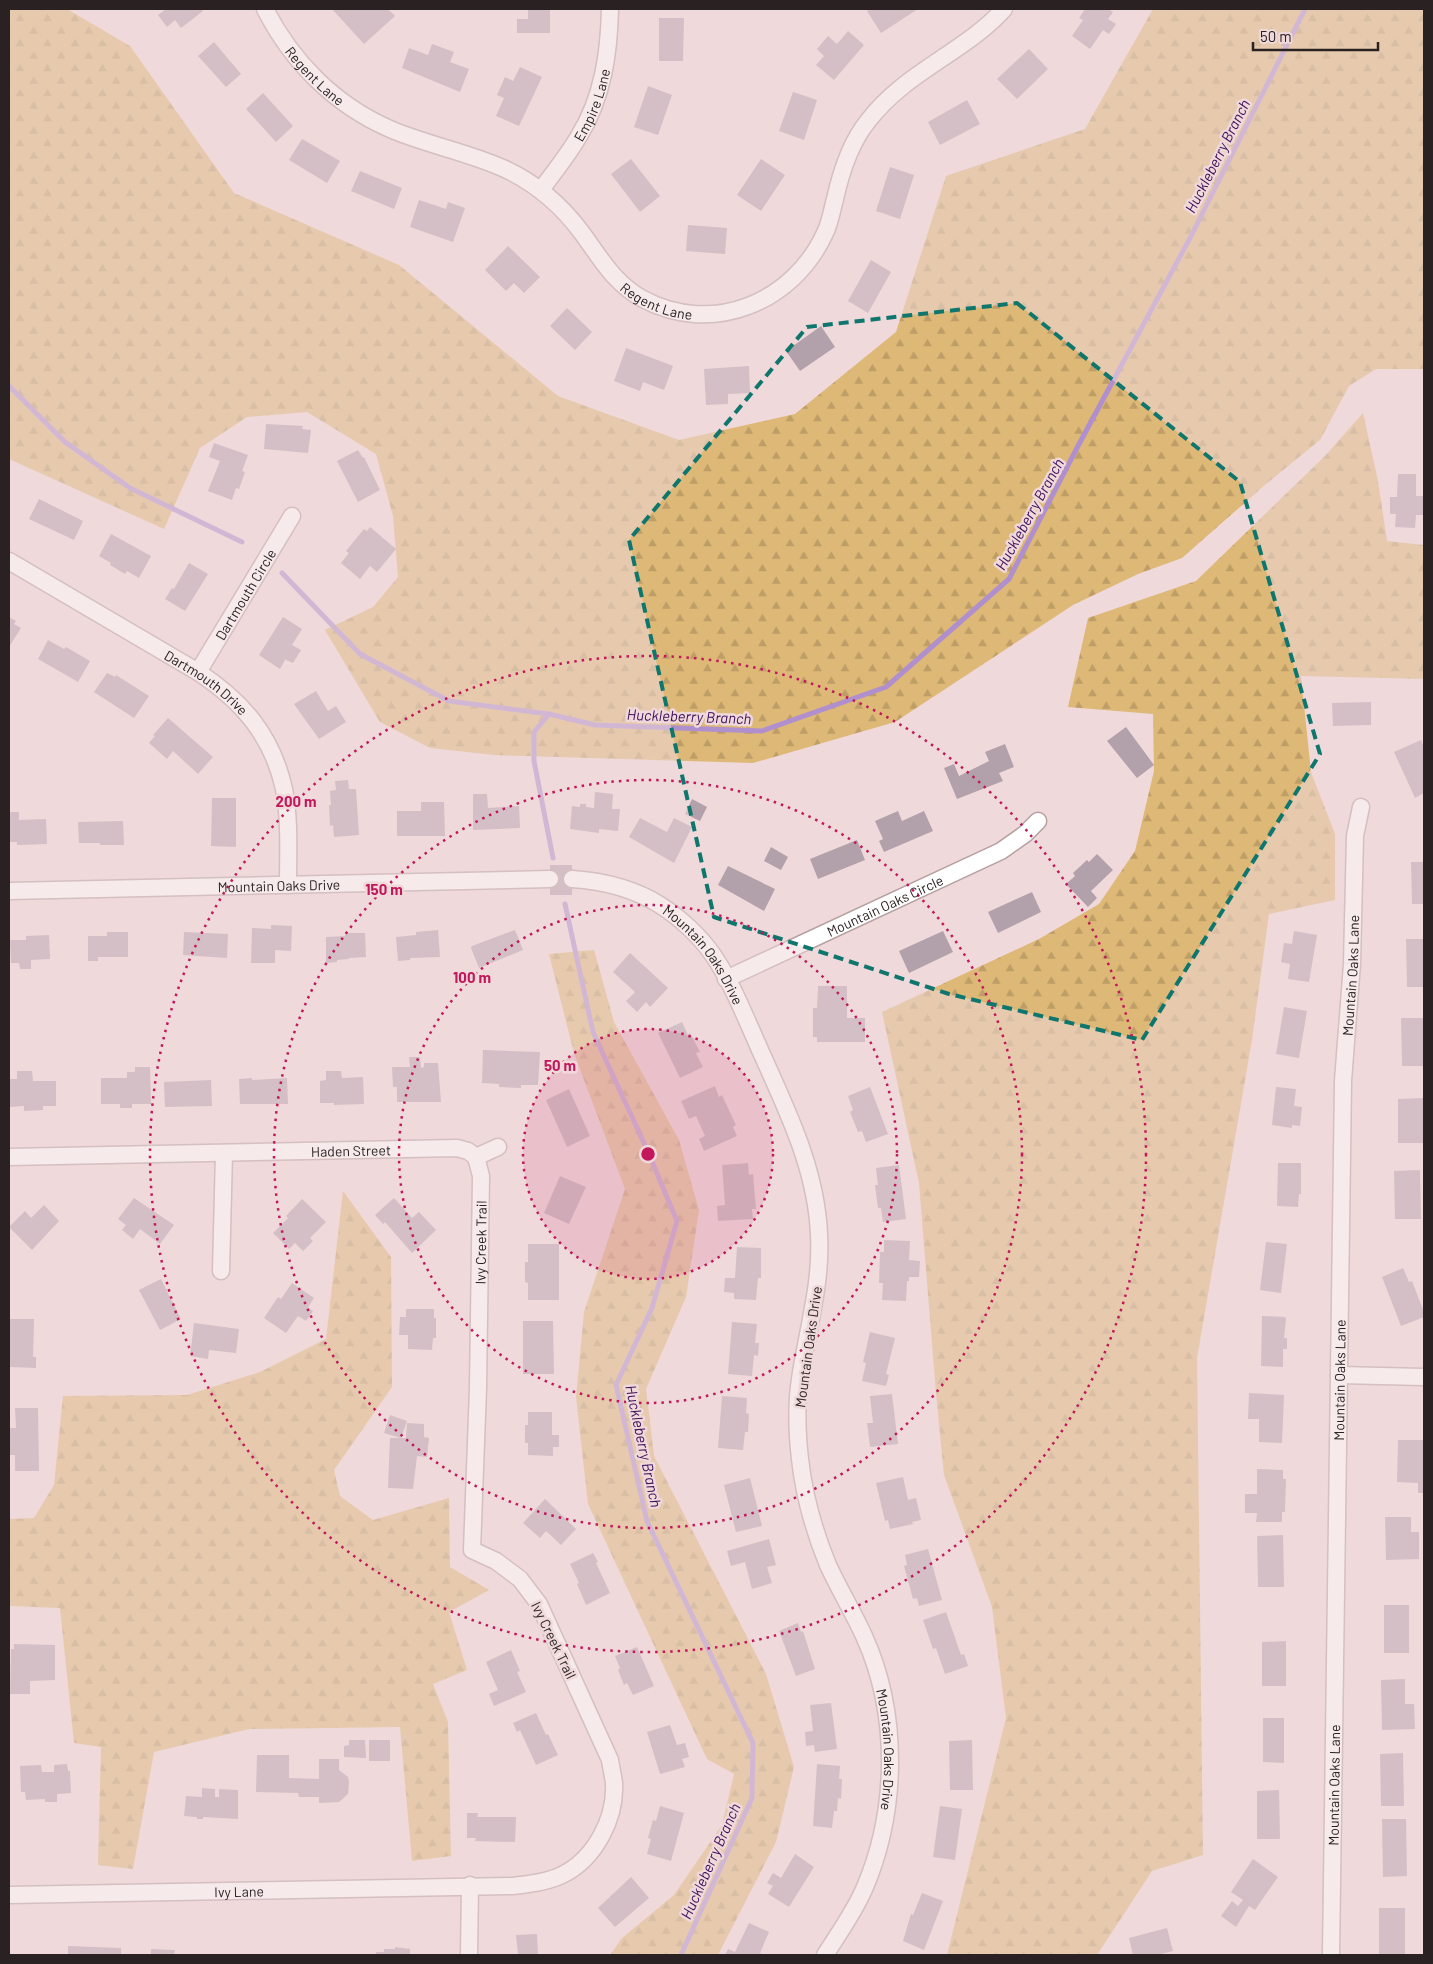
<svg xmlns="http://www.w3.org/2000/svg" width="1433" height="1964" font-family="Barlow,sans-serif">
	<style>
		.forest { fill: url(#forest-firs) }
		.lines { fill: none; stroke-linecap: round; stroke-linejoin: round }
		.stream { stroke: #b08fce; stroke-width: 5 }
		.building { fill: #b2a1ab }
		.minor-casing { stroke: #b5a0a1; stroke-width: 19 }
		.minor { stroke: #fff; stroke-width: 16 }
		.marked { fill: none; stroke: #0f766e; stroke-width: 4; stroke-dasharray: 10 6; stroke-linejoin: round }
		.ring { fill: none; stroke: #c2185b; stroke-width: 2.5; stroke-dasharray: 2.5 5 }
		.labels { text-anchor: middle; dominant-baseline: central; stroke-width: 5; stroke-linejoin: round; paint-order: stroke }
		.street-label { font-size: 14px; fill: #2a2222; stroke: #efd9da }
		.water-label { font-size: 15px; font-style: italic; fill: #3d0e5a; stroke: #efd9da }
		.centre { fill: #c2185b; stroke: #efd9da; stroke-width: 2.5 }
		.ring-label { font-size: 15px; text-anchor: middle; font-weight: bold; fill: #c2185b; stroke: #efd9da; stroke-width: 5; stroke-linejoin: round; paint-order: stroke }
	</style>
	<defs>
		<pattern id="forest-firs" width="22" height="20" patternUnits="userSpaceOnUse" patternTransform="scale(1.25)"><rect width="22" height="20" fill="#ddb876"/><path d="M5 1l3.5 6h-7zM16 11l3.5 6h-7z" fill="#be9e66"/></pattern>
	</defs>
	<rect width="100%" height="100%" fill="#efd9da"/>
	<g class="forest">
		<path d="M9,9H67L130,46L234,193L399,265L558,396L679,440L795,414L896,332L946,176L1085,129L1153,9H1424V369H1376L1349,386L1320,440L1266,484L1182,558L1138,574L1073,605L895,722L753,763L494,755L430,748L380,722L325,630L373,607L398,577L393,516L376,454L307,412L247,417L200,448L164,529L9,459Z"/>
		<path d="M1363,413L1378,481L1387,541L1424,545V679L1301,676L1311,772L1335,834V900L1269,914L1252,1040L1197,1358L1203,1855L1152,1871L1097,1955H947L1006,1718L992,1607L944,1475L936,1393L919,1183L882,1012L1039,939L1099,904L1135,851L1154,771L1153,714L1068,707L1088,618L1196,581L1325,456Z"/>
		<path d="M594,950L614,1022L679,1140L699,1210L686,1297L646,1389L654,1456L766,1674L794,1767L776,1842L718,1955H610L622,1938L674,1895L722,1825L734,1774L707,1759L588,1504L576,1397L584,1312L625,1189L574,1053L549,954Z"/>
		<path d="M343,1191L391,1257L392,1387L334,1470L340,1496L373,1520L449,1498L450,1567L489,1590L449,1612L467,1670L433,1684L448,1722L451,1856L412,1861L400,1727L249,1729L154,1752L133,1869L98,1865L101,1747L74,1743L60,1608L9,1606V1519L34,1518L54,1485L63,1396L187,1395L260,1372L326,1339Z"/>
	</g>
	<g class="lines">
		<g class="stream">
			<path d="M9,386L65,442L130,488L242,542"/>
			<path d="M282,573L360,654L449,701L549,714L595,725L762,731L886,687L1009,579L1078,446L1190,238L1305,9"/>
			<path d="M549,714L534,732V761L553,858"/>
			<path d="M565,904L593,1032L648,1152L677,1221L652,1308L616,1385L647,1521L753,1743L752,1798L681,1955"/>
		</g>
	</g>
	<g class="building">
		<path d="M166,9H202L203,11L181,28L175,20L167,27L158,15Z"/>
		<path d="M332,9H388L395,16L364,44Z"/>
		<path d="M528,9H550V33H517V19H528Z"/>
		<path d="M871,9H918L881,33L867,11Z"/>
		<path d="M1085,9H1108L1113,12L1108,19L1116,24L1109,34L1103,30L1090,49L1072,36L1083,20L1079,18Z"/>
		<path d="M659,18H684L683,61H659Z"/>
		<path d="M848,31L864,45L834,80L816,65L824,56L817,49L828,36L837,44Z"/>
		<path d="M214,42L241,74L226,87L198,56Z"/>
		<path d="M432,44L454,52L450,62L469,69L460,92L402,68L409,48L428,55Z"/>
		<path d="M1029,49L1048,69L1017,99L997,79Z"/>
		<path d="M520,67L542,77L519,126L496,116L504,98L497,95L505,77L513,81Z"/>
		<path d="M648,86L672,95L658,135L634,127Z"/>
		<path d="M793,92L817,100L804,140L779,131Z"/>
		<path d="M263,93L293,126L276,142L246,109Z"/>
		<path d="M967,100L980,124L940,145L928,122Z"/>
		<path d="M302,139L340,161L327,183L289,160Z"/>
		<path d="M631,159L660,196L640,212L611,174Z"/>
		<path d="M761,159L785,175L761,211L737,195Z"/>
		<path d="M890,167L914,175L900,219L876,211Z"/>
		<path d="M360,171L402,188L394,209L351,191Z"/>
		<path d="M419,200L446,209L448,202L465,208L453,242L410,227Z"/>
		<path d="M688,225L727,228L725,254L686,251Z"/>
		<path d="M508,246L540,277L524,293L514,283L506,291L485,270Z"/>
		<path d="M871,260L891,272L868,313L848,301Z"/>
		<path d="M567,308L592,332L575,350L550,326Z"/>
		<path d="M821,326L835,347L800,371L786,351Z"/>
		<path d="M626,348L673,366L664,390L643,382L640,391L614,381Z"/>
		<path d="M749,366L750,393L728,394V404L706,405L704,369Z"/>
		<path d="M266,424L303,426L302,429L311,430L308,453L264,449Z"/>
		<path d="M214,443L248,455L242,471L245,472L239,489L236,488L232,500L208,491L220,461L209,457Z"/>
		<path d="M358,450L363,458L364,457L380,490L358,502L337,461Z"/>
		<path d="M1398,474H1416V496H1424V515H1416L1415,528L1395,527L1396,514H1390V497H1397Z"/>
		<path d="M39,499L83,521L74,540L29,519Z"/>
		<path d="M370,527L396,549L377,572L370,566L360,579L341,563L349,553L346,551L364,529L367,531Z"/>
		<path d="M111,534L151,556L139,578L127,571L125,574L110,565L111,563L99,556Z"/>
		<path d="M189,563L208,574L185,611L165,599L172,588L174,589Z"/>
		<path d="M9,617L16,621L14,624L21,628L9,647Z"/>
		<path d="M283,617L302,629L292,645L301,650L293,663L284,659L285,660L280,669L259,655Z"/>
		<path d="M48,640L64,649L66,647L90,661L78,682L38,659Z"/>
		<path d="M107,673L115,677L116,675L149,696L134,718L94,692Z"/>
		<path d="M316,691L328,711L336,706L346,722L319,739L294,704Z"/>
		<path d="M1371,702V725L1333,726L1332,703Z"/>
		<path d="M168,718L213,757L198,774L173,751L167,759L149,743L155,736L153,735Z"/>
		<path d="M1126,727L1154,765L1137,778L1107,741Z"/>
		<path d="M1421,740L1424,748V793L1415,798L1394,752Z"/>
		<path d="M1005,744L1014,767L999,773L1003,781L957,799L944,768L954,764L959,776L989,761L985,752Z"/>
		<path d="M348,780L349,789H356L359,835L334,837L333,825L330,826L329,805H331L330,791L336,790L335,781Z"/>
		<path d="M595,792L613,794L612,809H620L618,831L599,829V833L570,829L572,806L580,807V804H586V807L594,808Z"/>
		<path d="M473,794H487L488,808L519,806L520,828L473,830Z"/>
		<path d="M212,798H236V847L211,846Z"/>
		<path d="M692,799L707,807L700,821L685,814Z"/>
		<path d="M421,802H444L445,836H397V811H421Z"/>
		<path d="M898,811L902,821L924,811L933,831L884,852L879,841L883,839L875,821Z"/>
		<path d="M9,812H19V820L46,819L47,844L17,845V842H9Z"/>
		<path d="M640,818L667,832L674,818L692,827L674,863L629,837Z"/>
		<path d="M123,821L124,845H100V843H79L78,822Z"/>
		<path d="M857,840L865,860L818,879L810,859Z"/>
		<path d="M771,847L788,857L781,870L764,861Z"/>
		<path d="M1097,854L1113,870L1091,891L1097,898L1088,907L1066,884L1075,876L1073,873L1087,860L1089,862Z"/>
		<path d="M1411,862H1424V904H1412Z"/>
		<rect x="550" y="865" width="22" height="30"/>
		<path d="M728,866L775,889L764,911L718,885Z"/>
		<path d="M1032,892L1041,912L998,933L988,912Z"/>
		<path d="M271,925L292,926L291,951L275,950V963H251L252,928L271,929Z"/>
		<path d="M438,930L440,957L410,958V960L398,961L396,937L416,935V932Z"/>
		<path d="M515,930L523,950L479,968L471,948L472,946Z"/>
		<path d="M943,931L953,952L909,973L899,951Z"/>
		<path d="M1294,931L1317,935L1309,982L1288,979L1290,964L1281,962L1284,943L1292,944Z"/>
		<path d="M107,932H128V957H98V961H88V936H107Z"/>
		<path d="M184,932L228,934L227,958L183,955Z"/>
		<path d="M345,933H365L366,957L349,958V959L337,960V962L326,963V937L345,936Z"/>
		<path d="M49,935L50,959L31,960V969H20L19,963H11L10,940H26V936Z"/>
		<path d="M1406,939H1424V987H1407Z"/>
		<path d="M630,953L668,988L650,1007L646,1002L637,1012L626,1001L635,992L613,972Z"/>
		<path d="M818,986H847V1018H865V1042H817V1037H813V1008H817Z"/>
		<path d="M1284,1007L1307,1011L1299,1058L1276,1054Z"/>
		<path d="M1401,1018H1424V1066H1402Z"/>
		<path d="M682,1022L688,1035L690,1033L700,1052L696,1053L703,1067L680,1078L658,1033Z"/>
		<path d="M483,1050L540,1052L538,1085H521V1088L499,1087V1084L482,1083Z"/>
		<path d="M409,1057H420L421,1068L424,1067V1063H438L441,1102H397V1087H393L392,1067H410Z"/>
		<path d="M135,1067H150L151,1104H132V1108H120V1104H101V1078H127V1072H135Z"/>
		<path d="M17,1071H32L33,1081H56V1106H43V1110L24,1111V1106L10,1107L9,1079H17Z"/>
		<path d="M326,1071H341L342,1078L363,1077L364,1104L334,1105V1103H320V1081L326,1080Z"/>
		<path d="M252,1078V1080L287,1078L288,1104H240L239,1079Z"/>
		<path d="M211,1080L212,1106L165,1107L164,1082Z"/>
		<path d="M715,1086L719,1097L722,1095L736,1125L733,1127L737,1136L704,1151L699,1139L705,1136L696,1116L689,1119L681,1101Z"/>
		<path d="M870,1087L888,1134L866,1142L862,1131L858,1132L850,1112L853,1110L848,1096Z"/>
		<path d="M1276,1087L1296,1089L1294,1106L1302,1107L1300,1126L1292,1125V1128L1272,1125Z"/>
		<path d="M569,1089L590,1136L567,1147L546,1100Z"/>
		<path d="M1424,1098V1143H1398V1099Z"/>
		<path d="M748,1163L749,1175L753,1174L756,1209H752L753,1219L718,1221L717,1206L725,1205L722,1165Z"/>
		<path d="M1278,1163H1301V1194H1299L1298,1207L1277,1206Z"/>
		<path d="M899,1165L906,1219L883,1222L881,1208H878L875,1185H878L876,1168Z"/>
		<path d="M1420,1170L1421,1219H1395L1394,1171Z"/>
		<path d="M560,1176L586,1187L569,1224L544,1213Z"/>
		<path d="M134,1198L174,1225L160,1244L140,1229L133,1239L122,1230L126,1225L118,1219Z"/>
		<path d="M394,1198L412,1218L419,1212L436,1230L412,1253L385,1222L383,1224L375,1215Z"/>
		<path d="M302,1199L326,1222L310,1238L313,1241L303,1251L295,1243L289,1249L273,1233L288,1218L286,1216Z"/>
		<path d="M44,1205L59,1221L32,1250L9,1227L25,1211L31,1218Z"/>
		<path d="M884,1240L910,1241L909,1260L920,1261L919,1277H909V1281H907L906,1301L882,1300L883,1283H879L880,1252H884Z"/>
		<path d="M1266,1242L1287,1244L1281,1293L1260,1290Z"/>
		<path d="M528,1244H559V1300H528V1283L525,1282V1262H528Z"/>
		<path d="M737,1247L761,1248V1278H758L756,1300L734,1299V1293L724,1292L725,1278H735Z"/>
		<path d="M1403,1268L1409,1282L1412,1281L1424,1312V1317L1401,1326L1382,1277Z"/>
		<path d="M161,1279L181,1319L160,1330L139,1290Z"/>
		<path d="M292,1283L314,1298L308,1307L313,1311L306,1321L298,1316L286,1333L264,1318L278,1297L281,1299Z"/>
		<path d="M406,1309H434V1318H436V1338H433L432,1350L408,1349V1335H399L400,1317H406Z"/>
		<path d="M1262,1316L1285,1317L1286,1319L1284,1338H1287V1349H1283V1367L1261,1366Z"/>
		<path d="M9,1319H34L33,1357H36V1368L9,1367Z"/>
		<path d="M523,1321H553L554,1374H523Z"/>
		<path d="M732,1322L757,1324L755,1343H759L758,1356L754,1355L752,1376L728,1374Z"/>
		<path d="M194,1323L239,1329L236,1353L209,1350L208,1359L190,1356Z"/>
		<path d="M870,1332L895,1338L886,1374L889,1375L886,1386L862,1381L866,1363L863,1362Z"/>
		<path d="M1249,1393L1284,1395L1282,1443L1259,1442V1419H1248Z"/>
		<path d="M892,1394L898,1444L870,1447L867,1423H873L870,1396Z"/>
		<path d="M722,1396L747,1398L746,1413L749,1414L748,1432H745L743,1450L718,1448Z"/>
		<path d="M15,1408H38L39,1471H15V1455H9V1428H16Z"/>
		<path d="M528,1412H552V1435H559V1447H553V1456L528,1455V1443H525V1425H528Z"/>
		<path d="M390,1415L407,1421L401,1438L384,1433Z"/>
		<path d="M407,1423L424,1424V1437L429,1438L427,1457L417,1456L413,1489L388,1488L390,1438H406Z"/>
		<path d="M1398,1440H1424V1493H1418V1483L1397,1482Z"/>
		<path d="M1257,1469L1283,1470V1479H1286L1285,1512H1282V1522H1256L1257,1513H1245V1494H1257Z"/>
		<path d="M903,1477L908,1500L916,1498L921,1520L912,1522L913,1524L890,1529L888,1520L885,1521L876,1483Z"/>
		<path d="M750,1478L762,1526L736,1532L724,1485Z"/>
		<path d="M545,1499L576,1529L561,1545L546,1531L540,1538L523,1523Z"/>
		<path d="M1385,1517H1411V1532H1419V1559L1386,1560Z"/>
		<path d="M1283,1535L1284,1587H1258L1257,1536Z"/>
		<path d="M769,1539L776,1565L767,1567L772,1583L752,1589L745,1562L731,1566L727,1551Z"/>
		<path d="M928,1549L942,1600L919,1606L917,1598L913,1599L904,1566L907,1565L905,1555Z"/>
		<path d="M593,1553L598,1562L596,1563L610,1593L586,1605L577,1584L579,1583L570,1564Z"/>
		<rect x="1384" y="1605" width="25" height="48"/>
		<path d="M946,1612L961,1655L964,1654L968,1666L945,1674L936,1648L933,1649L923,1620Z"/>
		<path d="M798,1623L801,1632L803,1631L815,1669L796,1676L779,1631Z"/>
		<path d="M1286,1641V1686H1262V1642Z"/>
		<path d="M14,1644L55,1645V1680L30,1681V1694H10L11,1649H14Z"/>
		<path d="M637,1647L654,1686L633,1695L627,1683L624,1685L618,1670L620,1668L615,1656Z"/>
		<path d="M511,1650L520,1671L517,1672L526,1692L494,1706L489,1694L498,1690L486,1662Z"/>
		<path d="M1405,1679V1704H1414L1415,1729L1382,1730L1381,1680Z"/>
		<path d="M831,1703L837,1749L815,1752L814,1745L806,1746L805,1732L813,1731L810,1705Z"/>
		<path d="M536,1713L546,1735L548,1734L558,1755L536,1765L520,1730L517,1732L513,1723Z"/>
		<path d="M1263,1718H1284V1763L1263,1762Z"/>
		<path d="M670,1725L677,1745L685,1743L689,1757L682,1759L685,1767L660,1774L647,1732Z"/>
		<path d="M349,1740H365L366,1758L344,1757V1746L349,1745Z"/>
		<rect x="369" y="1740" width="21" height="21"/>
		<path d="M972,1740L973,1790H950L949,1741Z"/>
		<path d="M1403,1753L1404,1806H1381L1380,1754Z"/>
		<path d="M257,1755H289V1778L319,1779V1759H339V1770L348,1777L349,1782L348,1794L339,1802L319,1803V1797H299L298,1793L256,1792Z"/>
		<path d="M67,1764L68,1771H70L71,1793L57,1794V1802H45V1799L26,1800L25,1792H21L20,1766L41,1765L42,1772H54V1765Z"/>
		<path d="M817,1764L840,1766L839,1779H842L841,1799L838,1798L837,1811H834L832,1828L813,1826Z"/>
		<path d="M202,1788L215,1789V1797H219V1789L238,1790V1819L203,1817V1819H197V1817L184,1816L186,1796L202,1797Z"/>
		<path d="M1279,1790L1280,1839H1257V1791Z"/>
		<path d="M660,1806L684,1813L671,1861L647,1854L651,1839L648,1838L653,1820L656,1821Z"/>
		<path d="M940,1806L962,1809L955,1860L933,1857Z"/>
		<path d="M467,1813H478L477,1817H516L515,1842L475,1841L476,1838H467Z"/>
		<path d="M1382,1819H1406L1407,1876L1383,1877Z"/>
		<path d="M795,1854L814,1867L789,1907L768,1894L773,1886L767,1883L773,1873L781,1878Z"/>
		<path d="M1253,1859L1278,1877L1255,1910L1249,1906L1236,1927L1221,1916L1232,1901L1238,1906L1243,1900L1231,1892Z"/>
		<path d="M631,1877L649,1898L615,1927L598,1908Z"/>
		<path d="M922,1893L943,1901L924,1950L903,1941L911,1914L913,1915Z"/>
		<rect x="1379" y="1908" width="26" height="47"/>
		<path d="M749,1923L769,1932L760,1953L762,1954L761,1955H725L728,1949L735,1952Z"/>
		<path d="M1167,1928L1173,1951L1157,1955H1133L1129,1938Z"/>
		<path d="M537,1934L538,1955H518L516,1935Z"/>
		<path d="M68,1946L121,1948V1955H68Z"/>
		<path d="M395,1947L410,1949V1955H376V1952H384V1949H395Z"/>
		<path d="M151,1949L173,1950H175L174,1955H151Z"/>
	</g>
	<g class="lines">
		<defs>
			<g id="minor">
				<path id="s1" d="M265,9C292,62 335,105 390,129C427,145 468,152 505,169C535,183 562,206 582,233C601,259 614,283 643,299C712,336 793,303 825,233C830,223 832,210 835,199C841,172 850,143 868,121C905,72 964,53 1004,9"/>
				<path id="s2" d="M541,190C554,172 568,155 579,136C603,97 609,53 610,9"/>
				<path id="s3" d="M9,561L198,672C242,701 272,735 284,789C290,820 288,854 288,885"/>
				<path id="s4" d="M198,672L292,516"/>
				<path id="s5" d="M572,879C602,881 633,888 660,905C679,917 700,936 713,955C731,981 744,1014 757,1043C784,1105 816,1165 819,1234C822,1283 807,1331 800,1379C796,1405 797,1433 800,1459C804,1495 814,1531 828,1565C839,1589 853,1612 864,1636C899,1713 898,1809 865,1887C855,1911 839,1933 825,1955"/>
				<path id="s6" d="M9,891L550,879"/>
				<path id="s7" d="M726,979L1001,851L1025,834L1038,821"/>
				<path id="s8" d="M9,1157L457,1148L468,1151L476,1157"/>
				<path d="M476,1157L498,1147"/>
				<path d="M221,1271L224,1153"/>
				<path d="M1339,1375L1424,1377"/>
				<path id="s9" d="M9,1895L513,1886C530,1884 547,1882 562,1875C595,1859 616,1818 614,1783C613,1775 611,1767 610,1760L539,1604L520,1579L496,1561L472,1550L478,1388L481,1176L476,1157"/>
				<path d="M469,1955L470,1885"/>
				<path id="s10" d="M1331,1955L1343,1081L1352,964L1355,836L1361,807"/>
			</g>
		</defs>
		<use href="#minor" class="minor-casing"/>
		<use href="#minor" class="minor"/>
	</g>
	<path d="M0 0H1433V1964H0ZM1017,303L1240,482L1320,754L1142,1040L949,994L714,917L629,540L807,327Z" fill="#efd9da" fill-opacity=".55" fill-rule="evenodd"/>
	<path class="marked" d="M1017,303L1240,482L1320,754L1142,1040L949,994L714,917L629,540L807,327Z"/>
	<circle cx="648" cy="1154" r="125" fill="#c2185b" fill-opacity=".12"/>
	<g class="ring">
		<circle cx="648" cy="1154" r="125"/>
		<circle cx="648" cy="1154" r="249"/>
		<circle cx="648" cy="1154" r="374"/>
		<circle cx="648" cy="1154" r="498"/>
	</g>
	<g class="labels">
		<g class="street-label">
			<text stroke="none"><textPath href="#s1" startOffset="84">Regent Lane</textPath></text>
			<text stroke="none"><textPath href="#s2" startOffset="100">Empire Lane</textPath></text>
			<text stroke="none"><textPath href="#s1" startOffset="504">Regent Lane</textPath></text>
			<text stroke="none"><textPath href="#s4" startOffset="91">Dartmouth Circle</textPath></text>
			<text stroke="none"><textPath href="#s3" startOffset="232">Dartmouth Drive</textPath></text>
			<text stroke="none"><textPath href="#s6" startOffset="270">Mountain Oaks Drive</textPath></text>
			<text stroke="none"><textPath href="#s7" startOffset="175">Mountain Oaks Circle</textPath></text>
			<text stroke="none"><textPath href="#s5" startOffset="160">Mountain Oaks Drive</textPath></text>
			<text stroke="none"><textPath href="#s10" startOffset="980">Mountain Oaks Lane</textPath></text>
			<text stroke="none"><textPath href="#s8" startOffset="342">Haden Street</textPath></text>
			<text stroke="none"><textPath href="#s9" startOffset="1256">Ivy Creek Trail</textPath></text>
			<text transform="translate(808 1347) rotate(-82)">Mountain Oaks Drive</text>
			<text stroke="none"><textPath href="#s10" startOffset="575">Mountain Oaks Lane</textPath></text>
			<text transform="translate(554 1640) rotate(64)">Ivy Creek Trail</text>
			<text stroke="none"><textPath href="#s5" startOffset="1000">Mountain Oaks Drive</textPath></text>
			<text stroke="none"><textPath href="#s10" startOffset="170">Mountain Oaks Lane</textPath></text>
			<text stroke="none"><textPath href="#s9" startOffset="230">Ivy Lane</textPath></text>
		</g>
		<g class="water-label">
			<text transform="translate(1217 156) rotate(-63)">Huckleberry Branch</text>
			<text transform="translate(1029 514) rotate(-61)">Huckleberry Branch</text>
			<text transform="translate(689 716) rotate(2)">Huckleberry Branch</text>
			<text transform="translate(644 1446) rotate(78)">Huckleberry Branch</text>
			<text transform="translate(710 1861) rotate(-66)">Huckleberry Branch</text>
		</g>
	</g>
	<circle cx="648" cy="1154" r="8" class="centre"/>
	<g class="ring-label">
		<text x="296" y="807">200 m</text>
		<text x="384" y="895">150 m</text>
		<text x="472" y="983">100 m</text>
		<text x="560" y="1071">50 m</text>
	</g>
	<rect width="1433" height="1964" fill="none" stroke="#2a2222" stroke-width="20"/>
	<path d="M1253 42v8h125v-8" fill="none" stroke="#2a2222" stroke-width="2.5"/>
	<text x="1260" y="42" font-size="15" fill="#2a2222" stroke="#efd9da" stroke-width="4" paint-order="stroke">50 m</text>
</svg>
